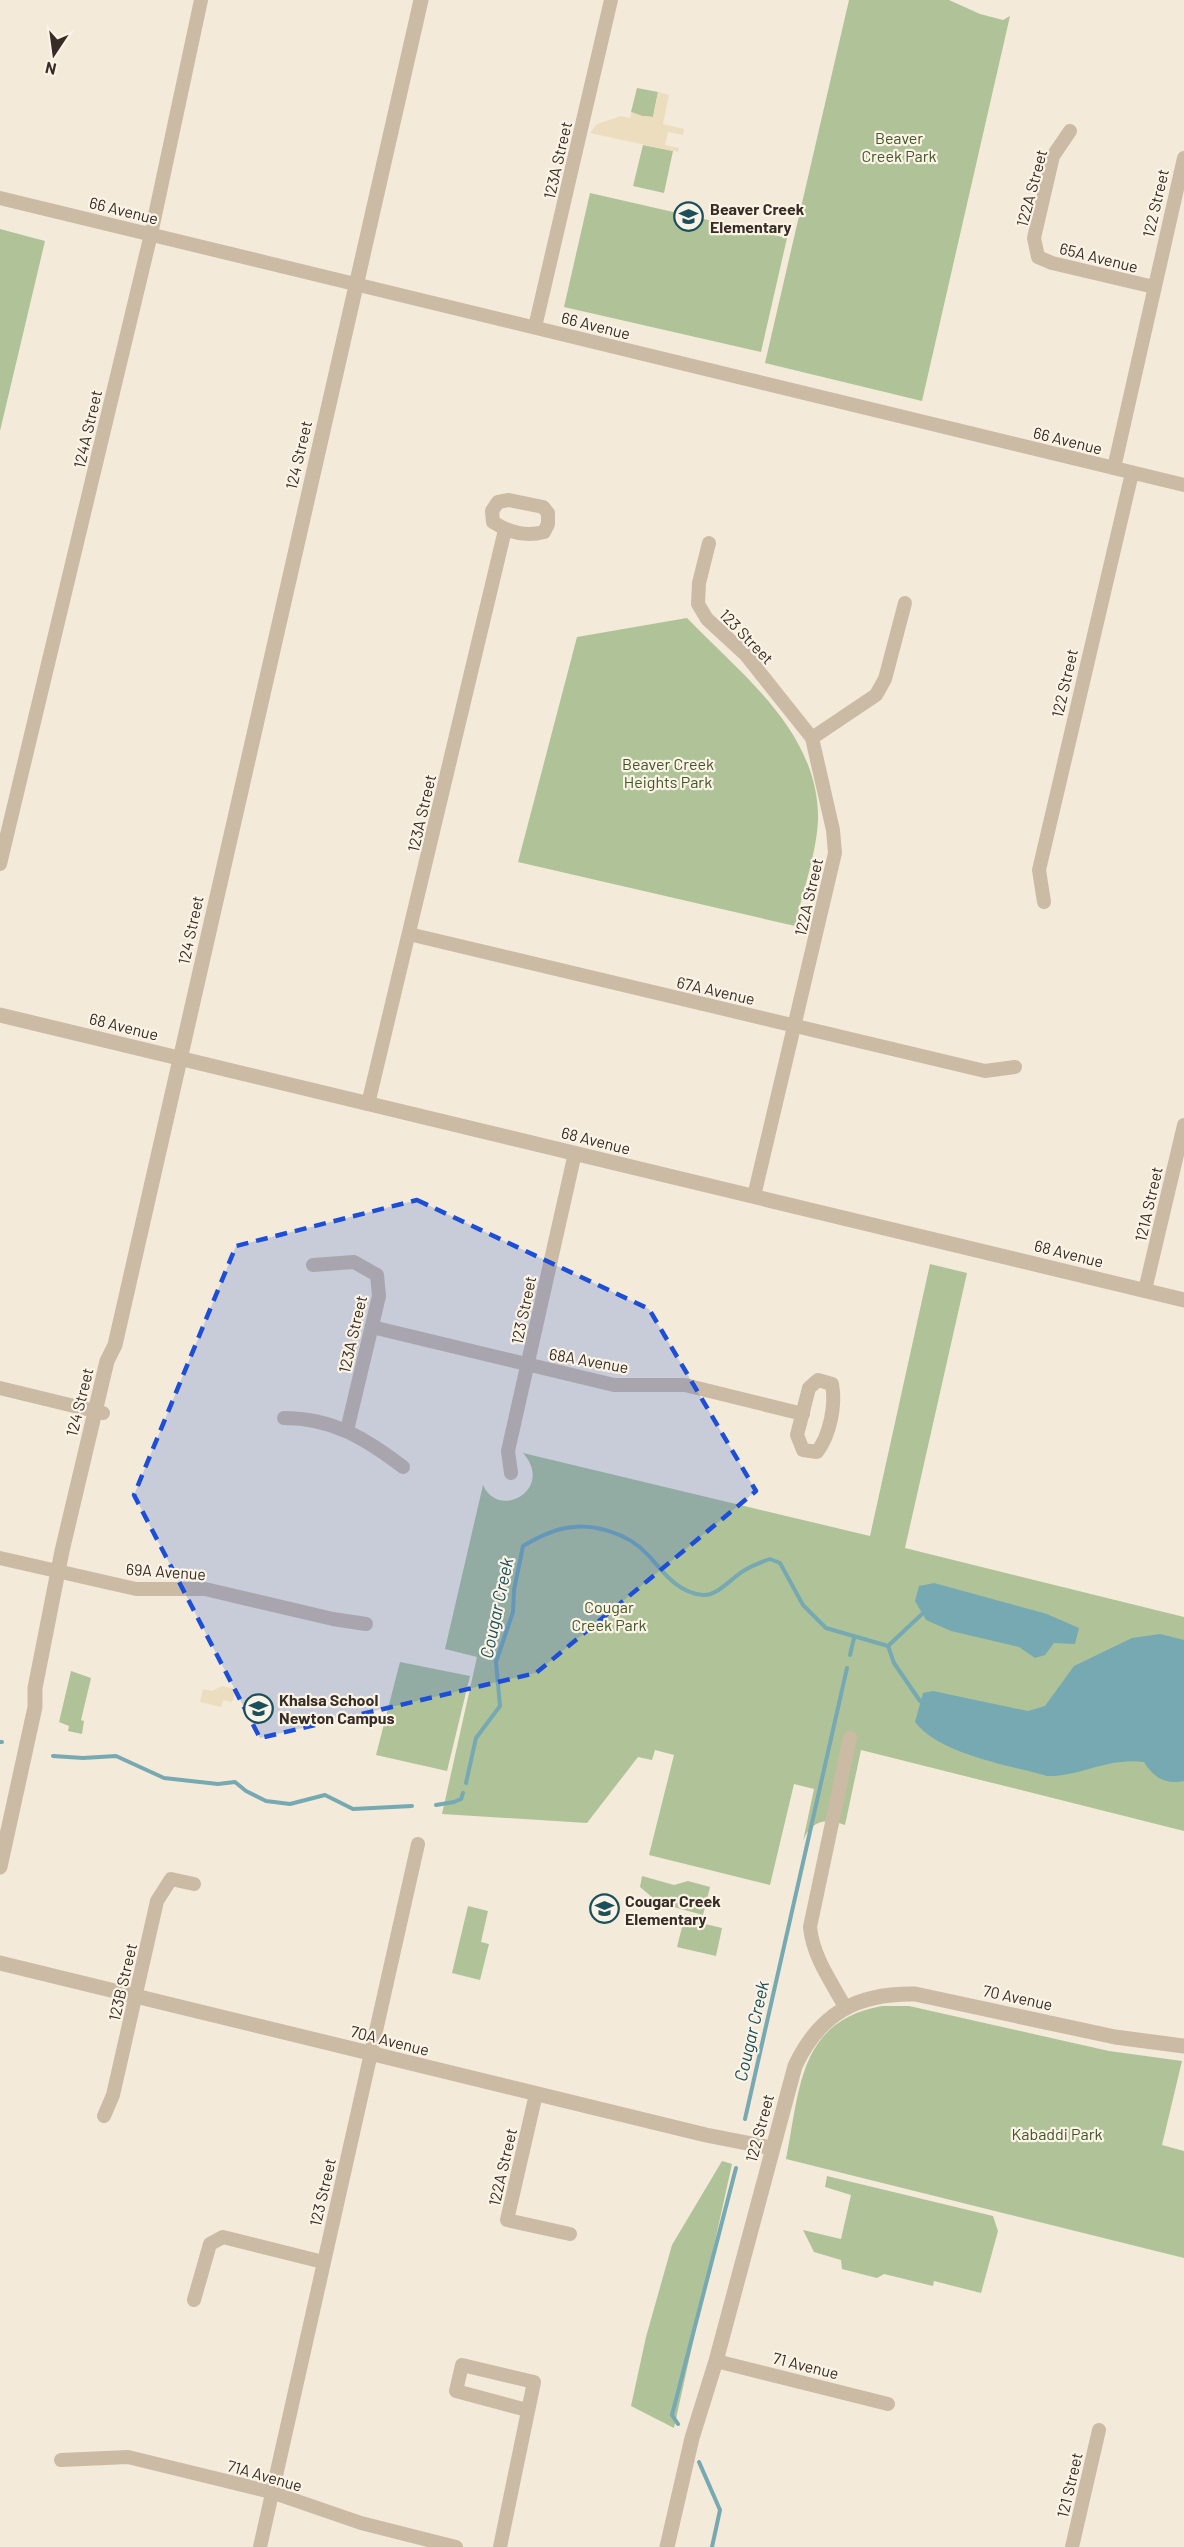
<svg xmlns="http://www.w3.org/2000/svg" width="1184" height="2547" font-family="Barlow,sans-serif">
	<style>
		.green { fill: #b0c398 }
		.plaza { fill: #ecddbf }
		.water { fill: #76a9b2 }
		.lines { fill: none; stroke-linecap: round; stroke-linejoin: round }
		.stream { stroke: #76a9b2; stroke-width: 4 }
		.minor { stroke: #ccbba4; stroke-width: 14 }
		.tertiary { stroke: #ccbba4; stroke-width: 15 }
		.marked { fill: #1d4ed8; fill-opacity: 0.2; stroke: #1d4ed8; stroke-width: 4.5; stroke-dasharray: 12 8; stroke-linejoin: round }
		.labels { text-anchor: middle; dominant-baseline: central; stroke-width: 4.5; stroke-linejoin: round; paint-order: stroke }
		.park-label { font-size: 16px; fill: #415728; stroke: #fbf3e6 }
		.street-label { font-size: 16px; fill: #372d26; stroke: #fbf3e6 }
		.poi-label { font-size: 16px; font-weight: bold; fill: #372d26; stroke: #fbf3e6; text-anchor: start }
		.water-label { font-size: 18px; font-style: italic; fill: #19505b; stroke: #fbf3e6 }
	</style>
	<rect width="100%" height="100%" fill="#f3ead9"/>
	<g class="green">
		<path d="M849,0H949L980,14L1003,20L1010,16L922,401L765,363Z"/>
		<path d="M637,88L658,92L653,117L642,116L631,112Z"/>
		<path d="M643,145L673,151L664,193L633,186Z"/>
		<path d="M590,193L787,238L761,352L564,307Z"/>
		<path d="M0,229L45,241L0,431Z"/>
		<path d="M687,618C740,673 816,730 818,814C819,846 802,894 795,926L518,862L577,637Z"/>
		<path d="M930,1264L967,1273L905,1548L1184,1617V1831L861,1750L845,1825C826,1817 810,1821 803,1841L814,1789L794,1784L770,1885L649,1855L674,1755L655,1750L652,1760L638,1757L587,1823L442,1814L477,1657L445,1649L483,1485C499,1521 555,1489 523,1453L870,1536Z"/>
		<path d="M400,1662L470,1676L447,1771L376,1755Z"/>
		<path d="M71,1671L91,1678L81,1720L84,1721L82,1734L68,1731L69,1726L59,1722Z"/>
		<path d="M642,1876L674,1885L688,1881L710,1887L703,1915L659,1903L640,1887Z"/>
		<path d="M468,1906L488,1911L481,1942L489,1944L480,1980L452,1973Z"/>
		<path d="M684,1919L722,1928L716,1956L677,1947Z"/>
		<path d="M882,2006H909L1109,2051L1182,2061L1162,2145L1184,2151V2258L786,2159C800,2090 798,2021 882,2006Z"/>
		<path d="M722,2161L732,2164L674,2428L631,2406L646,2337L672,2245Z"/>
		<path d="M827,2176L993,2216L998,2231L981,2293L934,2281L933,2286L884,2274L877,2278L842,2269L841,2260L814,2252L803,2230L841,2239L851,2195L825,2187Z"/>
	</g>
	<g class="plaza">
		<path d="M658,92L669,95L663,124L684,129L683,135L668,132L665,145L679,148L678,152L590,133L597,124L621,116L630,118L631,112L642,116L653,117Z"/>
		<path d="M222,1686L239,1690L238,1693H235L232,1702L223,1700L221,1707L200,1702L203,1689L212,1691Z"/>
	</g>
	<g class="water">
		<path d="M934,1583L1047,1614L1079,1628L1075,1644L1054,1643L1045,1655L1035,1658L1019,1647L951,1631L926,1620L915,1601L919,1586Z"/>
		<path d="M1160,1634L1184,1640V1781C1166,1785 1154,1778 1144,1762C1108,1757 1079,1777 1047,1776C1008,1765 939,1754 915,1722L923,1693L933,1691L1028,1711L1045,1706L1074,1666L1132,1638Z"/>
	</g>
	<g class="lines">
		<g class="stream">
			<path d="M888,1646L894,1663L920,1701"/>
			<path d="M850,1655L854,1638"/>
			<path d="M0,1742H2"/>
			<path d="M53,1756L83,1758L116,1756L164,1778L218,1784L235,1782L246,1791L266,1801L290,1804L325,1795L353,1809L412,1806"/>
			<path d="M466,1783L476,1738L500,1706L496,1662L513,1612L514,1590L523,1546C535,1539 548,1532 561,1529C590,1521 629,1533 649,1556C664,1573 678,1593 703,1595C718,1596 732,1577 745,1570C753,1565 762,1562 770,1559L780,1563L803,1605L826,1628L888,1646L922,1614"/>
			<path d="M436,1805L454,1802L461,1799L463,1793"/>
			<path d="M745,2119L847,1668"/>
			<path d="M678,2424L672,2415L736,2168"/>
			<path d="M699,2462L720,2510L712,2547"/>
		</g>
		<g class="minor">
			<path d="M1070,131L1053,156L1034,238L1038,257L1052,263L1154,287"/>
			<path d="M0,198L1184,485"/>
			<path d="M535,327L611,0"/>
			<path d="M1114,468L1184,158"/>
			<path d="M509,500L543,507L548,513V524L544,532C526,537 508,532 493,522L492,511L498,502Z"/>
			<path d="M709,543L699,583L698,604L707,619L745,654L812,738L833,830L835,853L754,1196"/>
			<path d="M812,738L876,695L885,679L905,603"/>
			<path d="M0,864L151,234L201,0"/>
			<path d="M1044,902L1039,870L1132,473"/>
			<path d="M409,934L985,1071L1015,1067"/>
			<path d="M368,1104L505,530"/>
			<path d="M313,1265L354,1262L377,1275L379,1296L347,1430"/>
			<path d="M1145,1290L1184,1125"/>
			<path d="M372,1327L614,1385H685L803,1414"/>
			<path d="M818,1380L832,1384C836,1405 830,1435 817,1452L803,1450L797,1435L809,1388Z"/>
			<path d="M0,1388L103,1413"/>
			<path d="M284,1418C332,1418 365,1438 403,1467"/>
			<path d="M511,1473L508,1451L575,1153"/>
			<path d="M0,1558L136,1589H205L333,1619L366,1624"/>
			<path d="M845,2007C831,1981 813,1957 810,1927L850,1738"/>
			<path d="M536,2094L507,2220L570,2234"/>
			<path d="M104,2116L113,2095L157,1901L171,1879L194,1884"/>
			<path d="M194,2300L210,2244L223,2237L323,2262"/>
			<path d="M716,2361L888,2404"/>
			<path d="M61,2460L128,2457L271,2492L361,2523L456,2547"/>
			<path d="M260,2547L418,1844"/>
			<path d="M500,2547L534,2382L462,2365L456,2391L527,2410"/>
			<path d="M1072,2547L1099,2430"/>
		</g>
		<g class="tertiary">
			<path d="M0,1015L1184,1300"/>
			<path d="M0,1867L35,1707V1688L62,1551L107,1361L115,1345L421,0"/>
			<path d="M0,1963L706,2135L772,2148"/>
			<path d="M667,2547L692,2438L716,2361L795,2066C820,2013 857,1993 915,1994L1115,2037L1184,2046"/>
		</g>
	</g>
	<path class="marked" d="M417,1200L649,1309L756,1491L536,1673L260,1738L134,1495L236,1246Z"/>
	<defs>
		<symbol id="school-ring" viewBox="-11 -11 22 22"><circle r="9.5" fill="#fbf3e6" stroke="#19505b" stroke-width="1.5"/><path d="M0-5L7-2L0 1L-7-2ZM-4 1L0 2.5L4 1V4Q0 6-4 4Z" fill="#19505b"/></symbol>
	</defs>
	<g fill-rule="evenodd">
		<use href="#school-ring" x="672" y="200" width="33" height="33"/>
		<use href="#school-ring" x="242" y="1692" width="33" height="33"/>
		<use href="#school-ring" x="588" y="1892" width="33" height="33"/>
	</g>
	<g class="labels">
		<g class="park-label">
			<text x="899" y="137">Beaver<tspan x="899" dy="18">Creek Park</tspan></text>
			<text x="668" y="763">Beaver Creek<tspan x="668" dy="18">Heights Park</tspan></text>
			<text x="609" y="1606">Cougar<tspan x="609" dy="18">Creek Park</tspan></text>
			<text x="1057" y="2133">Kabaddi Park</text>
		</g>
		<g class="street-label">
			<text transform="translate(557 160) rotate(-77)">123A Street</text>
			<text transform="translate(1031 188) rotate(-75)">122A Street</text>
			<text transform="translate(1155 203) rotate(-77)">122 Street</text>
			<text transform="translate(124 210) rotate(14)">66 Avenue</text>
			<text transform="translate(1099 257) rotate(14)">65A Avenue</text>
			<text transform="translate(596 325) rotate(14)">66 Avenue</text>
			<text transform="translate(87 429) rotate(-77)">124A Street</text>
			<text transform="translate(1068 440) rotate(14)">66 Avenue</text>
			<text transform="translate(298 455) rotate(-77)">124 Street</text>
			<text transform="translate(747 636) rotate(46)">123 Street</text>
			<text transform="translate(1064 683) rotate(-77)">122 Street</text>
			<text transform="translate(421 813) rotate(-77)">123A Street</text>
			<text transform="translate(808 897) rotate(-77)">122A Street</text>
			<text transform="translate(190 930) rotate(-78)">124 Street</text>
			<text transform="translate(716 990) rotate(13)">67A Avenue</text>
			<text transform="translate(124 1026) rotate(14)">68 Avenue</text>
			<text transform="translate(596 1140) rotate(14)">68 Avenue</text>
			<text transform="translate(1148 1204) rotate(-77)">121A Street</text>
			<text transform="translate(1069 1253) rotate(14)">68 Avenue</text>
			<text transform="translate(523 1310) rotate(-78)">123 Street</text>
			<text transform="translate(352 1334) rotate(-77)">123A Street</text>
			<text transform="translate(589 1360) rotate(10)">68A Avenue</text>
			<text transform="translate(79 1402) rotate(-76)">124 Street</text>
			<text transform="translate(166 1571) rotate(4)">69A Avenue</text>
			<text transform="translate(122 1982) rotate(-77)">123B Street</text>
			<text transform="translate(1018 1997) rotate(12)">70 Avenue</text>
			<text transform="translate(390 2040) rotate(14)">70A Avenue</text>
			<text transform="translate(759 2128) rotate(-75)">122 Street</text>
			<text transform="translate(502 2167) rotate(-77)">122A Street</text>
			<text transform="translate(322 2192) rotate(-77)">123 Street</text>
			<text transform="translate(806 2365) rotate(14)">71 Avenue</text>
			<text transform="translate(265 2475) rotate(16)">71A Avenue</text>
			<text transform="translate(1069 2485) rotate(-77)">121 Street</text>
		</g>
		<g class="poi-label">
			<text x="710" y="208">Beaver Creek<tspan x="710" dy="18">Elementary</tspan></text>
			<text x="279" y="1699">Khalsa School<tspan x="279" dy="18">Newton Campus</tspan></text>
			<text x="625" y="1900">Cougar Creek<tspan x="625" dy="18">Elementary</tspan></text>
		</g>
		<g class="water-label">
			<text transform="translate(496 1608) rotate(-78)">Cougar Creek</text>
			<text transform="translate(751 2031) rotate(-77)">Cougar Creek</text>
		</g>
	</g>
	<g transform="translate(54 54) rotate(193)" stroke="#fbf3e6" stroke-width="4.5" paint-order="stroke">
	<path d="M0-4.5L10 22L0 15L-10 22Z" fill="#372d26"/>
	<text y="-9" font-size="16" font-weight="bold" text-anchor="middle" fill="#372d26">N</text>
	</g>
</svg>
